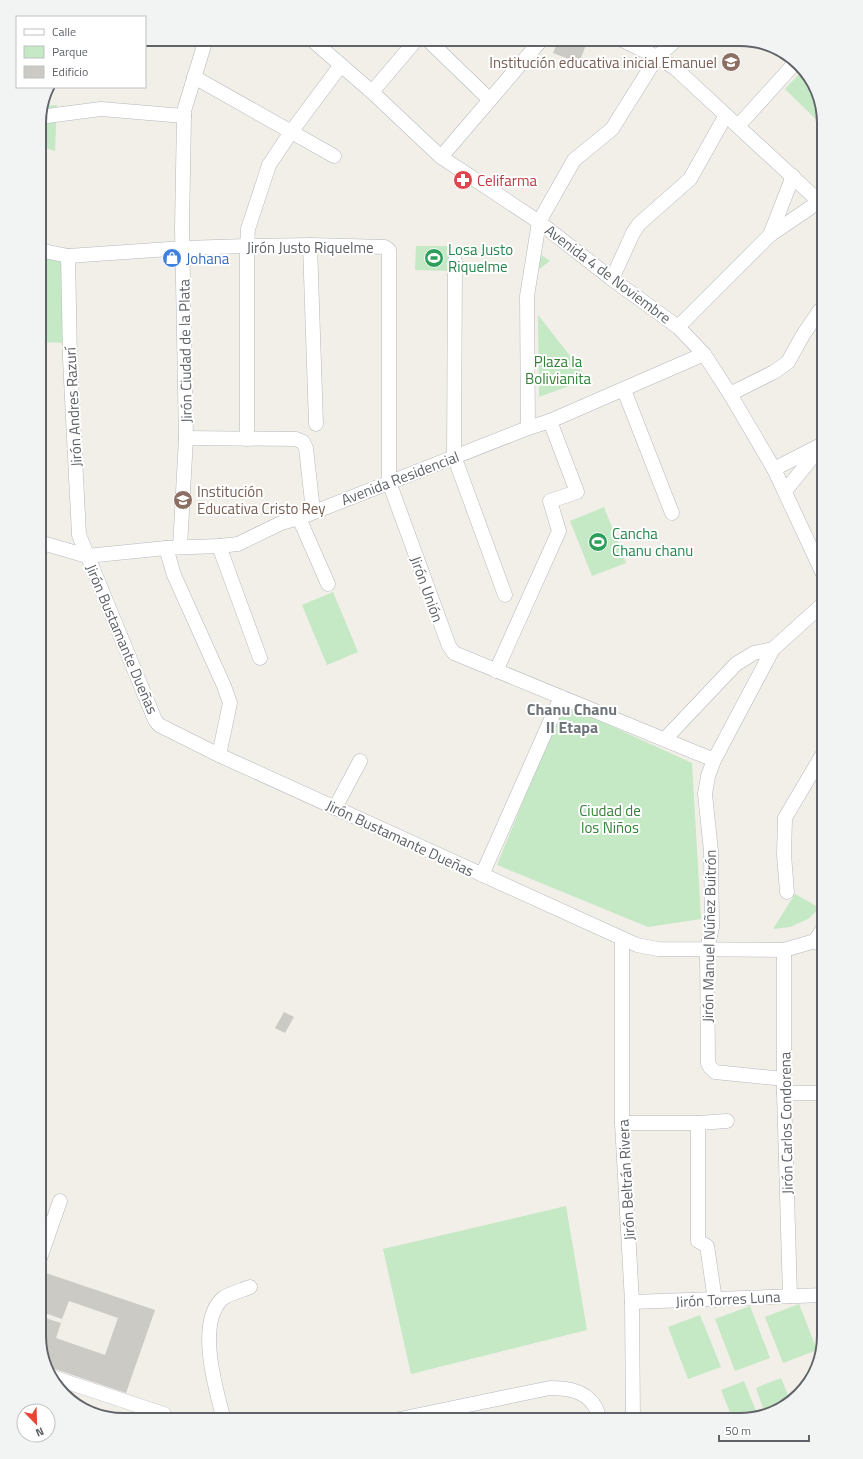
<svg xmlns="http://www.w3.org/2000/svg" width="863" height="1459" font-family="'Titillium Web',sans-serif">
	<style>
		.green { fill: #c5e8c5 }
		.building { fill: #cccac5 }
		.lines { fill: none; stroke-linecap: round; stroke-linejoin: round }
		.minor-casing { stroke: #b5b8bc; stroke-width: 15 }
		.minor { stroke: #fff; stroke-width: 14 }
		.labels { text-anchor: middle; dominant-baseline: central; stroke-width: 4; stroke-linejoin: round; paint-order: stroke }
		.education-label { font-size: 15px; fill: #785e54; stroke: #fff; text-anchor: end }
		.health-label { font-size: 15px; fill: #be3a42; stroke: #fff; text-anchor: start }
		.street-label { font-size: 15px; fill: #5f6368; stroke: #fff }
		.leisure-label { font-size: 15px; fill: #27864d; stroke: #fff; text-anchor: start }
		.shop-label { font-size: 15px; fill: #366cbe; stroke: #fff; text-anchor: start }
		.park-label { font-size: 15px; fill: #348238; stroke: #fff }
		.neighbourhood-label { font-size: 16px; font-weight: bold; fill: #70757a; stroke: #fff }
		.rim { fill: none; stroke: #5f6368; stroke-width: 2 }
	</style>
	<rect width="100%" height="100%" fill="#f1efe8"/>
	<g class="green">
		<path d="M802,71L815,86L824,127L785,89Z"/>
		<path d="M57,105L55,151L39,146V118L42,106Z"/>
		<path d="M416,246H452V271L415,270Z"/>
		<path d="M39,247L65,262L67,343L39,342Z"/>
		<path d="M533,249L550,261L534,273Z"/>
		<path d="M538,315L588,379L539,397Z"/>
		<path d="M604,507L626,563L592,576L570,521Z"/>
		<path d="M333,592L358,652L327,665L302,605Z"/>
		<path d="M563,704L692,763L701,919L648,927L497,865Z"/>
		<path d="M795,894L820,908L808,919L790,927L773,929Z"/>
		<path d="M566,1206L587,1330L411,1374L383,1249Z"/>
		<path d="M799,1304L817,1350L783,1363L765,1317Z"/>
		<path d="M750,1306L770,1358L735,1371L715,1319Z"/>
		<path d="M700,1315L721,1367L688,1379L668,1327Z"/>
		<path d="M781,1378L790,1400L777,1411L765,1414L756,1388Z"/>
		<path d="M744,1381L758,1416L740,1420H733L721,1390Z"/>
	</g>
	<g class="building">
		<path d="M559,39H571L586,45L579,63L553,53Z"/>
		<path d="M284,1012L294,1017L285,1033L275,1028Z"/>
		<path d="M46,1273L155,1310L126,1393L46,1366L39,1336V1316L61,1323L56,1338L105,1355L118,1318L69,1301L62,1319L39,1311V1293Z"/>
	</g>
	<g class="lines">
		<defs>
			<g id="minor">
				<path d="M311,39L372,92L441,157L539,222L612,279L678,327L704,354L730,394L774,469L824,576"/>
				<path d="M427,39L490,100"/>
				<path d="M620,39L657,57L675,68L824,206"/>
				<path d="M194,77L334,156"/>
				<path d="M372,92L417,39"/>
				<path d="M39,117L101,109L184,116"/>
				<path d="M738,126L795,63"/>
				<path d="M441,157L542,39"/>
				<path d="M770,235L793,176"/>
				<path d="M310,245L316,424"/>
				<path d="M39,250L68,256L184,248L247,246L310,245L385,247L389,250V482L449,646L454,653L714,760"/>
				<path d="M68,256L70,359L79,535L155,720L159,725L219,755L637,945L658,949L784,950L815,941L824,947"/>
				<path d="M455,261L454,456L505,595"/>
				<path d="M612,279L633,233L639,224L690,179L726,115"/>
				<path d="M678,327L770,235L820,201"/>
				<path d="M624,390L672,513"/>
				<path d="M730,394L774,372L788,362L803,335L820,310L824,308"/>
				<path d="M528,428L527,296L539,222L574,160L612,129L657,57L677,39"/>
				<path d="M186,438L296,439L303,442L306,448L313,511"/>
				<path d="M247,439V246L248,229L269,165L291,132L341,65"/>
				<path d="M774,469L819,446"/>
				<path d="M785,491L824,443"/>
				<path d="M299,518L328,584"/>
				<path d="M39,542L87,556L166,548L219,546L238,544L281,523L299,518L528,428L550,421L704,354"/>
				<path d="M219,546L260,658"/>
				<path d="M180,547L186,438L182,228L184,116V111L206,39"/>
				<path d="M166,548L174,575L224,686L230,703L219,755"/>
				<path d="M496,671L559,531L550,501L577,492L550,421"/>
				<path d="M665,739L736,664L754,653L773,649"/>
				<path d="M335,808L360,761"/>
				<path d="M482,875L561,697"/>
				<path d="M787,892L784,855L785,818L824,752"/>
				<path d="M622,940V1123L632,1302L633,1420"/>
				<path d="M815,941L824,927"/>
				<path d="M784,950V1093L790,1296"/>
				<path d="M784,1079L715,1072L710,1067L708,1063L707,950L712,927L711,851L705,794L708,776L714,760L773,649L824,603"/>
				<path d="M784,1093H824"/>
				<path d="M622,1123H698L727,1121"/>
				<path d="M698,1123V1241L707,1246L715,1300"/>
				<path d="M39,1261L60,1201"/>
				<path d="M632,1302L824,1295"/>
				<path d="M52,1377L164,1414"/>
				<path d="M224,1420C216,1390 196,1324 222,1299C227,1294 243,1290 250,1287"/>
				<path d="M395,1420L550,1388C566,1388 584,1390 594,1405C597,1409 598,1415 600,1420"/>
			</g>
		</defs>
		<use href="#minor" class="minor-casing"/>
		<use href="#minor" class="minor"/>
	</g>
	<defs>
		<symbol id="school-disc" viewBox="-11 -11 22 22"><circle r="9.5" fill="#8d6e63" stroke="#fff"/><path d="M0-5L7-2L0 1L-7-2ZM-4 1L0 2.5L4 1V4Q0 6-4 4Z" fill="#fff"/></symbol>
		<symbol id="pharmacy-disc" viewBox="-11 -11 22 22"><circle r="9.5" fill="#e0444e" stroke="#fff"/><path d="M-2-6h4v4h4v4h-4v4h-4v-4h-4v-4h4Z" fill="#fff"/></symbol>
		<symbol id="shop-disc" viewBox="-11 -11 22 22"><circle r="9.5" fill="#3f7fe0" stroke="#fff"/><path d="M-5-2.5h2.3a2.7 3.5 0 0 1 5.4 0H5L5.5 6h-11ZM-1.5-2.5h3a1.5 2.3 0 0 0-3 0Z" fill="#fff"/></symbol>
		<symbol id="stadium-disc" viewBox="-11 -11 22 22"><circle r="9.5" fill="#2e9e5b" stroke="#fff"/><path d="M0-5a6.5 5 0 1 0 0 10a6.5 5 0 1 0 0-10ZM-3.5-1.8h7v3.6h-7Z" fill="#fff"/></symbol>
	</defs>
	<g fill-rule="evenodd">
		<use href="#school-disc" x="720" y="51" width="22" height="22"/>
		<use href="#pharmacy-disc" x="452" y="169" width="22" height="22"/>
		<use href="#shop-disc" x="161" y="247" width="22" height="22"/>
		<use href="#stadium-disc" x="423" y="247" width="22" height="22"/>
		<use href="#school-disc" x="172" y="489" width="22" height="22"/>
		<use href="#stadium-disc" x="587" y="531" width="22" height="22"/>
	</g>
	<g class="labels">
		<g class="education-label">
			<text x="717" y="62">Institución educativa inicial Emanuel</text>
			<text x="197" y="491" text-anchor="start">Institución<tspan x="197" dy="17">Educativa Cristo Rey</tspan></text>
		</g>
		<g class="health-label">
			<text x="477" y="180">Celifarma</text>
		</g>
		<g class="street-label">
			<text x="310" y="247">Jirón Justo Riquelme</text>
			<text transform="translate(608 274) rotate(37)">Avenida 4 de Noviembre</text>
			<text transform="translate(185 351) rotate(-91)">Jirón Ciudad de la Plata</text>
			<text transform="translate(73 407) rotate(-93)">Jirón Andres Razurí</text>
			<text transform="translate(400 478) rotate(-21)">Avenida Residencial</text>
			<text transform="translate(427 589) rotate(70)">Jirón Unión</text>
			<text transform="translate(122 639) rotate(67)">Jirón Bustamante Dueñas</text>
			<text transform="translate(400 838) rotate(25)">Jirón Bustamante Dueñas</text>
			<text transform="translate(709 936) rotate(-89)">Jirón Manuel Núñez Buitrón</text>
			<text transform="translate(786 1123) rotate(-91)">Jirón Carlos Condorena</text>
			<text transform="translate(626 1180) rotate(-93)">Jirón Beltrán Rivera</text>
			<text transform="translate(728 1299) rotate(-3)">Jirón Torres Luna</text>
		</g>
		<g class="leisure-label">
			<text x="448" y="249">Losa Justo<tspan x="448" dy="17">Riquelme</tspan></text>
			<text x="612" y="533">Cancha<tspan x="612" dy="17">Chanu chanu</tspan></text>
		</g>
		<g class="shop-label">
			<text x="186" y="258">Johana</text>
		</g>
		<g class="park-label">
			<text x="558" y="361">Plaza la<tspan x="558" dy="17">Bolivianita</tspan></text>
			<text x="610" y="810">Ciudad de<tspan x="610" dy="17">los Niños</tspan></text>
		</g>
		<g class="neighbourhood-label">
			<text x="572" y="709">Chanu Chanu<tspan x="572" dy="18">II Etapa</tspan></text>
		</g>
	</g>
	<path d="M0 0H863V1459H0ZM123 46H740A77 77 0 0 1 817 123V1336A77 77 0 0 1 740 1413H123A77 77 0 0 1 46 1336V123A77 77 0 0 1 123 46Z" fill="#f2f3f3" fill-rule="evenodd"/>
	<path class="rim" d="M123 46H740A77 77 0 0 1 817 123V1336A77 77 0 0 1 740 1413H123A77 77 0 0 1 46 1336V123A77 77 0 0 1 123 46Z"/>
	<rect x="16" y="16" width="130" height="72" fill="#ffffff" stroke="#bfc1c3"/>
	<rect x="24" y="29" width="20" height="6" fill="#ffffff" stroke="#bfc1c3"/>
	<text x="52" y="36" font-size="12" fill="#5f6368">Calle</text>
	<rect x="24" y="46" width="20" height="12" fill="#c5e8c5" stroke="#bfc1c3"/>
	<text x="52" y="56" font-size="12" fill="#5f6368">Parque</text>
	<rect x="24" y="66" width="20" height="12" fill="#cccac5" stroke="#bfc1c3"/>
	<text x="52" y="76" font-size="12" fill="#5f6368">Edificio</text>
	<g transform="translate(36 1423) rotate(157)"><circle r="19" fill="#ffffff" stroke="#bfc1c3"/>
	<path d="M0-3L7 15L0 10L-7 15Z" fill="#ea4335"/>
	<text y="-6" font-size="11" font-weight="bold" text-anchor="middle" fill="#5f6368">N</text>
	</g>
	<path d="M719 1435v6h90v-6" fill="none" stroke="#5f6368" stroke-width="2"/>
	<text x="725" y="1435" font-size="12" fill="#5f6368" stroke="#ffffff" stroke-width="3" paint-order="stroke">50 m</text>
</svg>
